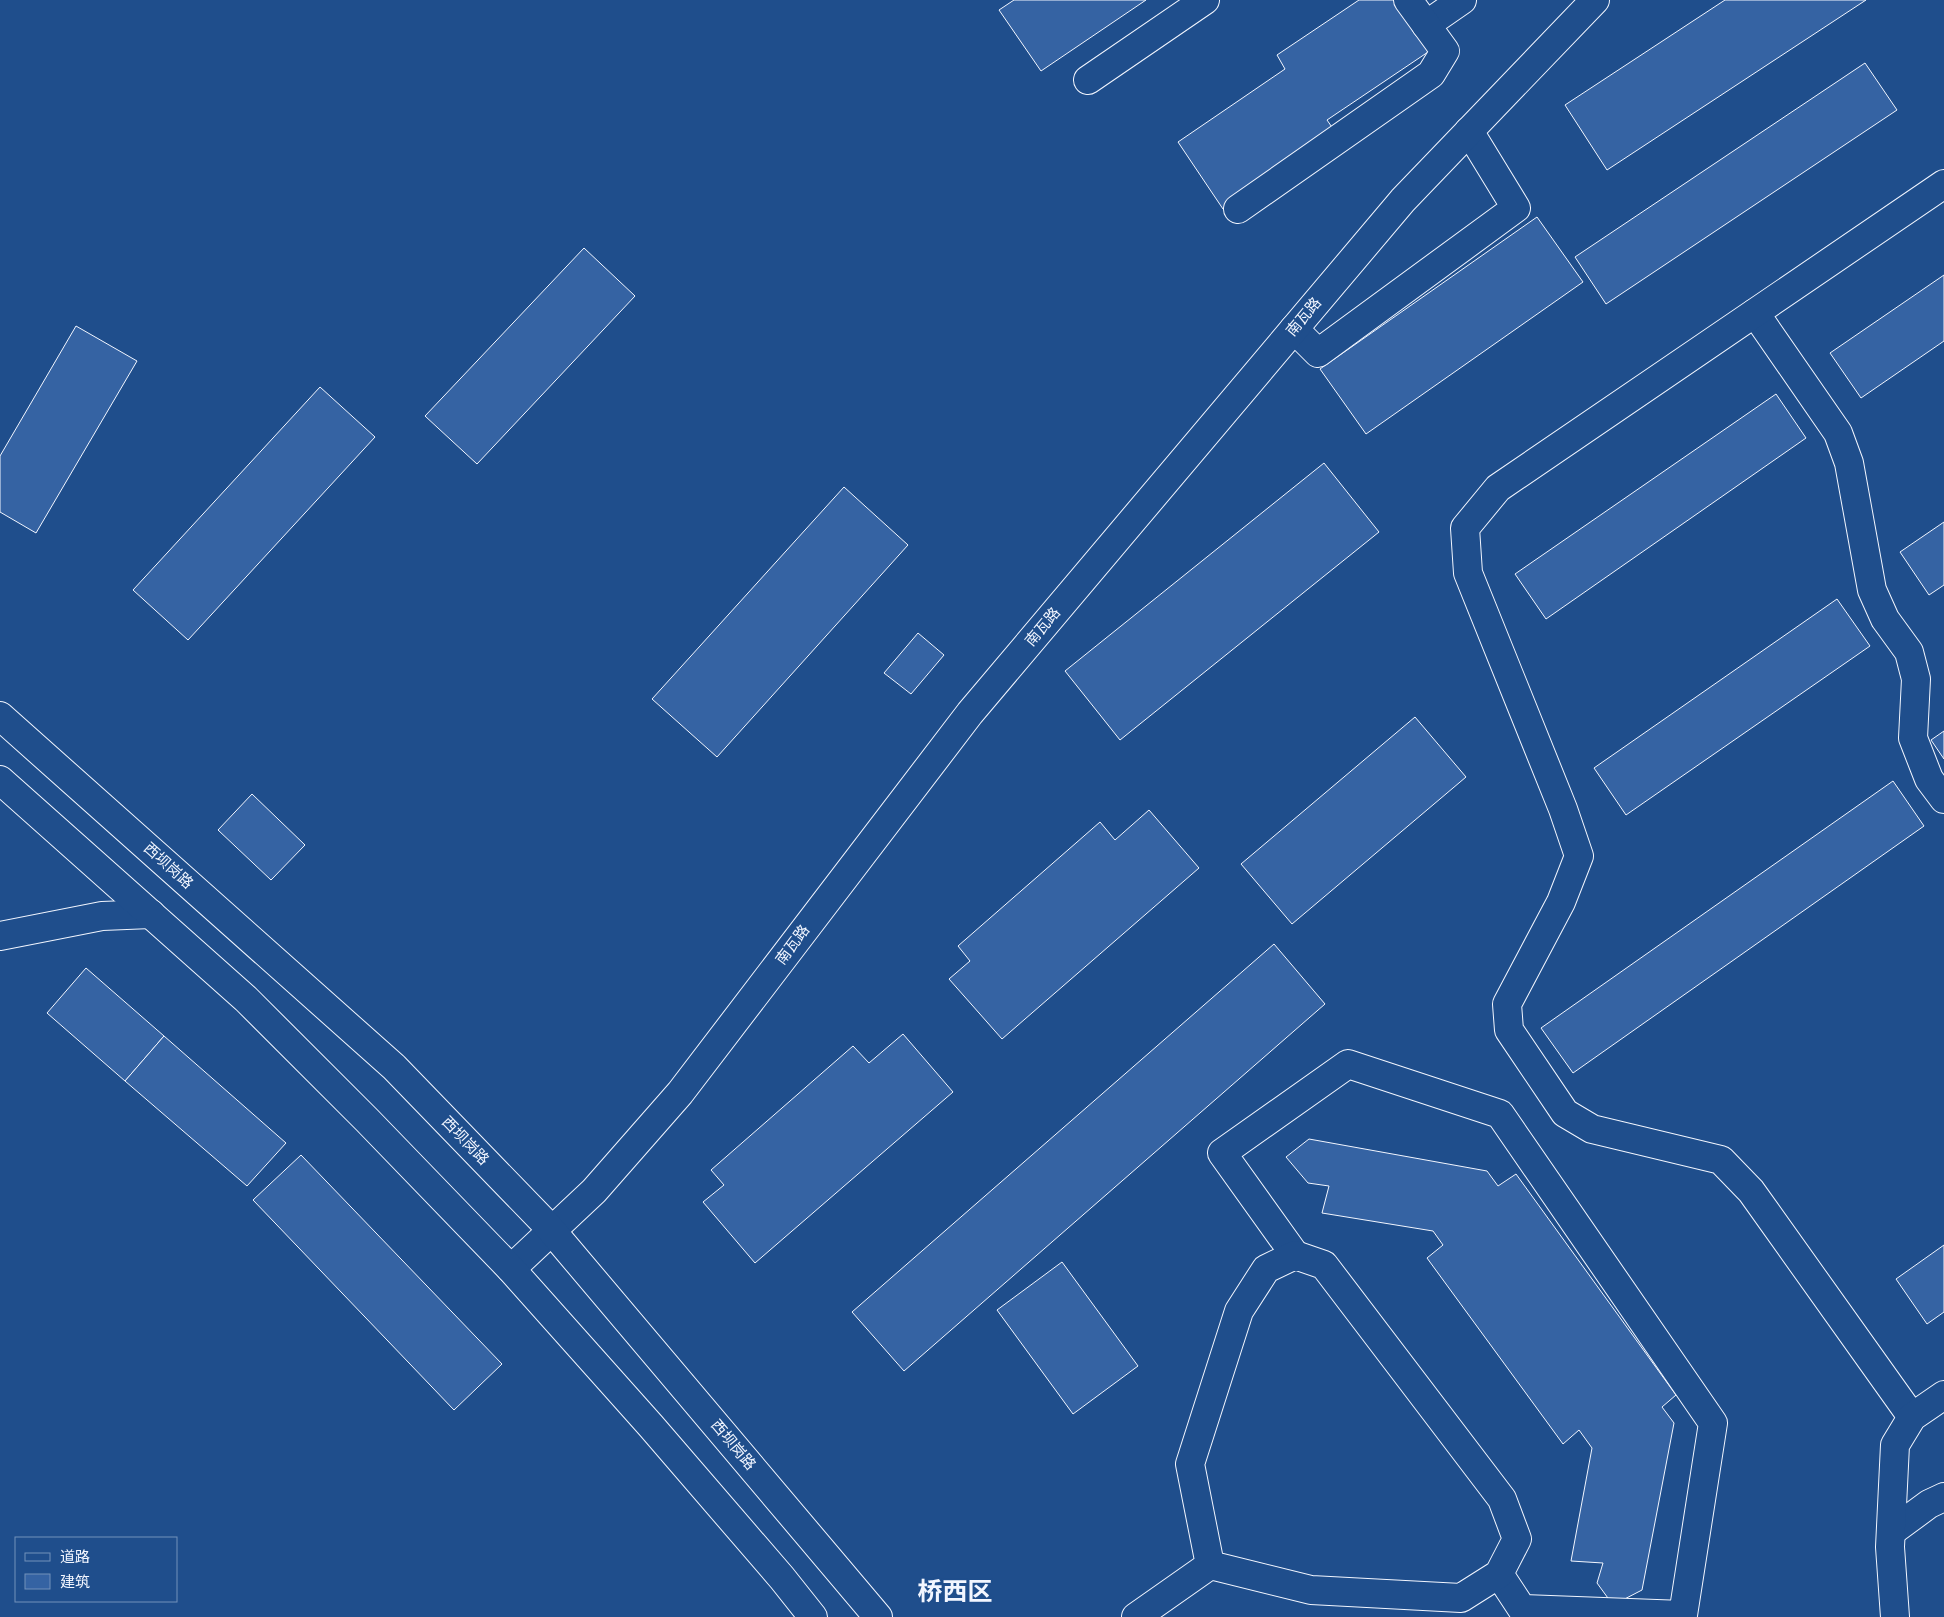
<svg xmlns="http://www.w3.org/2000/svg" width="1944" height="1617" font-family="'Source Sans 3','Noto Sans SC',sans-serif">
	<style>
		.building { fill: #3563a3; stroke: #f2f6ff }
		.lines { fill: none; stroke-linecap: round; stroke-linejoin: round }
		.minor-casing { stroke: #f2f6ff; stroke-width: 30 }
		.major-casing { stroke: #f2f6ff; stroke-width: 30 }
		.minor { stroke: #1f4e8c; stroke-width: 28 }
		.major { stroke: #1f4e8c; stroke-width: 28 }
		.labels { text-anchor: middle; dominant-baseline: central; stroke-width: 4; stroke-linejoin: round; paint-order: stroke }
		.street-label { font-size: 15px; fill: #f2f6ff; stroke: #1f4e8c }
		.town-label { font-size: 25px; font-weight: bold; fill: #f2f6ff; stroke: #1f4e8c }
	</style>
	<rect width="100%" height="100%" fill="#1f4e8c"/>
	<g class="building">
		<path d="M1014,0H1146L1041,71L999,10Z"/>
		<path d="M1359,0H1397L1431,50L1327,120L1336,133L1223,209L1178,142L1285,69L1277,55Z"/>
		<path d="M1725,0H1866L1607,170L1565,105Z"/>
		<path d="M1865,63L1897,110L1606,304L1575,257Z"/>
		<path d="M1537,217L1583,282L1366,434L1320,369Z"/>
		<path d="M584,248L635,296L477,464L425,416Z"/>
		<path d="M1944,275V341L1861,398L1830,353Z"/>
		<path d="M76,326L137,361L36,533L0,512V456Z"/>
		<path d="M320,387L375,437L188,640L133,590Z"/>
		<path d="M1776,394L1806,438L1546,619L1515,574Z"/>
		<path d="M1324,463L1379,532L1120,740L1065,671Z"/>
		<path d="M844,487L908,545L717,757L652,699Z"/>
		<path d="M1944,522V585L1929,595L1900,552Z"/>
		<path d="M1837,599L1870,646L1626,815L1594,768Z"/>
		<path d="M918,633L944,655L911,694L884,673Z"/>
		<path d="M1415,717L1466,777L1292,924L1241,864Z"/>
		<path d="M1944,731V759L1931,740Z"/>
		<path d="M1893,781L1924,826L1573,1073L1541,1028Z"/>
		<path d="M252,794L305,845L271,880L218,830Z"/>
		<path d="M1149,810L1199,868L1002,1039L949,979L970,961L958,946L1100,822L1115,840Z"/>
		<path d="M1274,944L1325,1004L904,1371L852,1312Z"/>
		<path d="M86,968L164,1036L125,1081L47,1013Z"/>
		<path d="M903,1034L953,1092L755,1263L703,1202L724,1185L711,1170L853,1046L869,1063Z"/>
		<path d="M164,1036L286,1143L247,1186L125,1081Z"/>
		<path d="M1309,1139L1487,1171L1498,1186L1516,1174L1676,1395L1662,1407L1674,1423L1642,1590L1613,1605L1597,1583L1603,1563L1571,1561L1592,1448L1579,1430L1563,1444L1427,1258L1443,1245L1433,1231L1322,1213L1329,1186L1308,1183L1286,1157Z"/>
		<path d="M301,1155L502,1364L454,1410L253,1200Z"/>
		<path d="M1944,1245V1312L1927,1324L1896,1279Z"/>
		<path d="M1062,1262L1138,1366L1073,1414L997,1310Z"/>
	</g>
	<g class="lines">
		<defs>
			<g id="minor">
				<path d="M1426,25L1462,0"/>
				<path d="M1088,80L1205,0"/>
				<path d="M1238,209L1431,74L1445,51L1408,0"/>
				<path d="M1755,313L1838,433L1849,463L1872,590L1885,619L1909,652L1916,679L1913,738L1929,779L1944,799"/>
				<path d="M1294,329L1318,353L1516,208L1469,131"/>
				<path d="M0,936L102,916L151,914"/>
				<path d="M1295,1255L1222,1153L1348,1064L1500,1114L1713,1423L1683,1615L1522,1609L1499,1574"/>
				<path d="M511,1269L594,1191L680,1093L970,713L1403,200L1595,0"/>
				<path d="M1912,1417L1751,1191L1721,1160L1592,1129L1565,1113L1509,1030L1507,1004L1561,902L1579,856L1563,809L1468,573L1465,528L1498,488L1944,184"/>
				<path d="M1891,1532L1929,1504L1944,1497"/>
				<path d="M1136,1617L1210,1565L1311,1590L1461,1598L1499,1574L1517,1539L1502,1499L1324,1265L1295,1255L1266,1269L1239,1311L1190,1464L1210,1565"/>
				<path d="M1895,1617L1890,1547L1895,1445L1912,1417L1944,1395"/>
			</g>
			<g id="major">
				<path d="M0,716L394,1067L546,1224L878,1617"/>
				<path d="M0,780L246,999L367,1120L511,1269L651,1426L782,1578L813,1617"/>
			</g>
		</defs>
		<use href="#minor" class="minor-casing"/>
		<use href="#major" class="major-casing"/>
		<use href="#minor" class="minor"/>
		<use href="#major" class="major"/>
	</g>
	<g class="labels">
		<g class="street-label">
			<text transform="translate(1304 317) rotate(-50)">南瓦路</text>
			<text transform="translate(1043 627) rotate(-50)">南瓦路</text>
			<text transform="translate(168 866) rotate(42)">西坝岗路</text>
			<text transform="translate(793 945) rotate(-53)">南瓦路</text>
			<text transform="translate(465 1141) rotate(46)">西坝岗路</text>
			<text transform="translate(733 1445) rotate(50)">西坝岗路</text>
		</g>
		<g class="town-label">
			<text x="955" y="1592">桥西区</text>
		</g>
	</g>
	<rect x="15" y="1537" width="162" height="65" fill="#1f4e8c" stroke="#7391ba"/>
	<rect x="25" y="1553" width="25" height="8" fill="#1f4e8c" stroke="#7391ba"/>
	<text x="60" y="1562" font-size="15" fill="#f2f6ff">道路</text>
	<rect x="25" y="1574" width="25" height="15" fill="#3563a3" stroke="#7391ba"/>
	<text x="60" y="1587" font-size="15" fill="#f2f6ff">建筑</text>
</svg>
